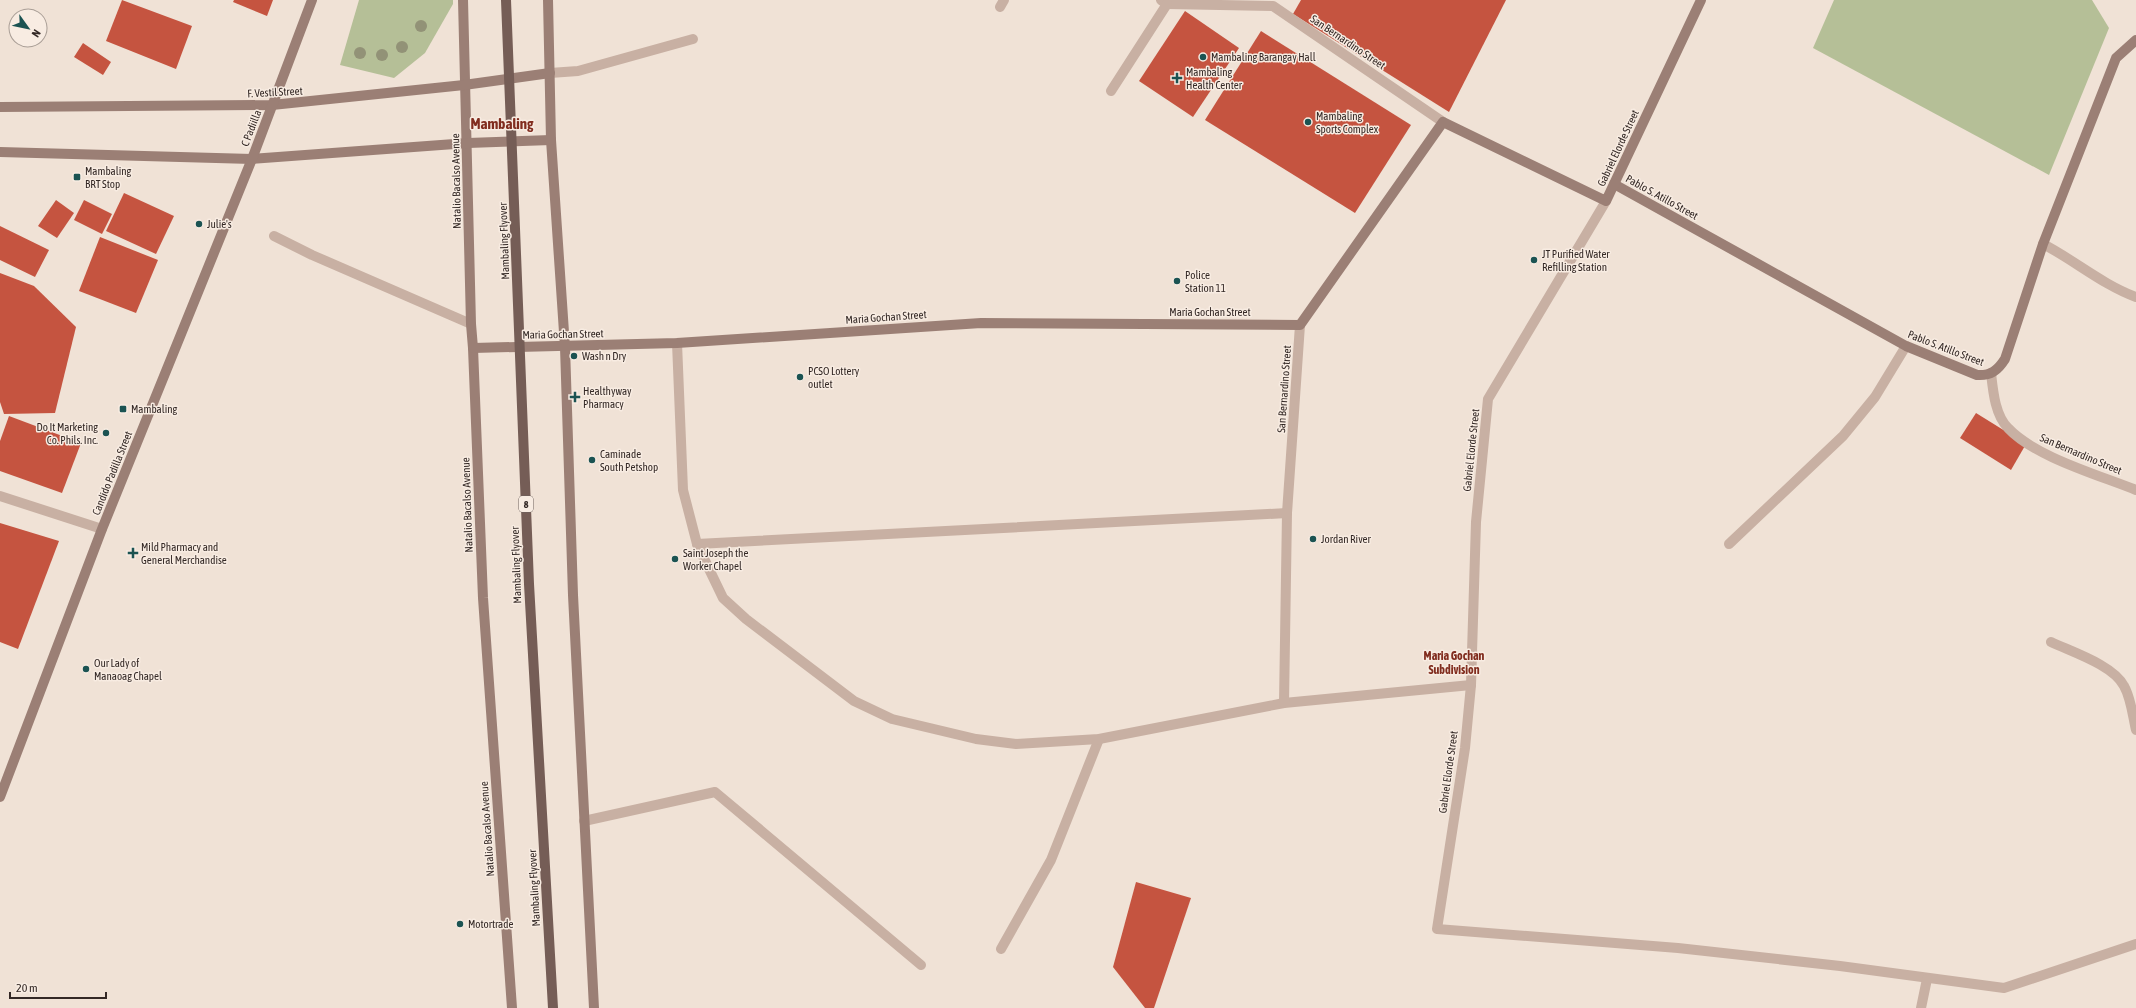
<svg xmlns="http://www.w3.org/2000/svg" width="2136" height="1008" font-family="'Asap Condensed',sans-serif">
	<style>
		.green { fill: #b5bf97 }
		.building { fill: #c55440 }
		.lines { fill: none; stroke-linecap: round; stroke-linejoin: round }
		.lane { stroke: #c8b0a3; stroke-width: 10 }
		.street { stroke: #c8b0a3; stroke-width: 10 }
		.secondary { stroke: #9b7f75; stroke-width: 10 }
		.primary-bridge { stroke: #755d56; stroke-width: 10 }
		.tree { fill: #929277 }
		.poi-dot { fill: #1b5352; stroke: #f8ece2; stroke-width: 1.5 }
		.labels { text-anchor: middle; dominant-baseline: central; stroke-width: 3; stroke-linejoin: round; paint-order: stroke }
		.shield { fill: #f8ece2; stroke: #6e635e; stroke-width: 1 }
		.shield-label { font-size: 10px; font-weight: bold; fill: #332825 }
		.street-label { font-size: 11px; fill: #332825; stroke: #f8ece2 }
		.poi-label { font-size: 11px; fill: #332825; stroke: #f8ece2; text-anchor: start }
		.neighbourhood-label { font-size: 12px; font-weight: bold; fill: #812d1f; stroke: #f8ece2 }
		.district-label { font-size: 15px; font-weight: bold; fill: #812d1f; stroke: #f8ece2 }
	</style>
	<rect width="100%" height="100%" fill="#f0e2d6"/>
	<g class="green">
		<path d="M359,0H453V4L425,53L394,78L340,65Z"/>
		<path d="M1834,0H2092L2109,28L2049,175L1813,48Z"/>
	</g>
	<g class="building">
		<path d="M122,0L192,26L176,69L106,41Z"/>
		<path d="M234,0H273L267,16L233,2Z"/>
		<path d="M1301,0H1506L1449,112L1293,14Z"/>
		<path d="M1185,11L1239,48L1193,117L1139,81Z"/>
		<path d="M1261,31L1411,125L1355,213L1205,120Z"/>
		<path d="M83,43L111,62L103,75L74,57Z"/>
		<path d="M124,193L174,216L156,254L106,231Z"/>
		<path d="M56,200L74,213L57,238L38,226Z"/>
		<path d="M84,200L112,214L102,234L74,220Z"/>
		<path d="M0,226L49,250L35,277L0,260Z"/>
		<path d="M100,237L158,260L136,313L79,291Z"/>
		<path d="M0,273L34,286L76,327L55,413L4,414L0,402Z"/>
		<path d="M1976,413L2026,444L2011,470L1960,438Z"/>
		<path d="M9,416L81,443L62,493L0,471V441Z"/>
		<path d="M0,523L59,541L18,649L0,642Z"/>
		<path d="M1136,882L1191,898L1154,1008H1145L1113,967Z"/>
	</g>
	<g class="lines">
		<g class="lane">
			<path d="M550,73L578,71L693,39"/>
			<path d="M274,236L312,255L471,324"/>
			<path d="M2043,244C2074,260 2103,285 2136,297"/>
			<path d="M1729,544L1843,436L1875,397L1906,346"/>
			<path d="M584,821L715,792L921,965"/>
			<path d="M1001,949L1051,860L1099,739"/>
		</g>
		<g class="street">
			<path d="M1161,0L1167,4L1273,6L1443,122"/>
			<path d="M1000,7L1004,0"/>
			<path d="M1111,91L1167,4"/>
			<path d="M1606,201L1488,399L1476,522L1471,685L1465,748L1437,929L1678,948L1840,966L2004,988L2136,944"/>
			<path d="M677,343L683,490L697,544L723,598L746,619L854,701L892,719L976,739L1016,744L1099,739L1284,703L1471,685"/>
			<path d="M1991,373C1993,391 1995,415 2008,428C2035,457 2099,475 2136,490"/>
			<path d="M0,496L102,529"/>
			<path d="M697,544L1287,513"/>
			<path d="M2051,642C2072,652 2113,665 2124,686C2131,698 2133,717 2136,730"/>
			<path d="M1284,703L1287,513L1300,325"/>
			<path d="M1921,1008L1927,979"/>
		</g>
		<g class="secondary">
			<path d="M463,0L471,324L473,348L483,598L512,1008"/>
			<path d="M548,0L551,140L565,347L573,595L594,1008"/>
			<path d="M0,107L272,105L464,85L550,73"/>
			<path d="M0,152L252,159L468,143L551,140"/>
			<path d="M1614,184L1906,346L1977,375C1991,376 1998,370 2005,359L2043,244L2116,58L2136,40"/>
			<path d="M473,348L677,343L981,323L1300,325L1443,122L1606,201L1701,0"/>
			<path d="M0,797L102,529L252,159L312,0"/>
		</g>
		<path class="primary-bridge" d="M506,0L529,584L553,1008"/>
	</g>
	<g class="tree">
		<circle cx="421" cy="26" r="6"/>
		<circle cx="402" cy="47" r="6"/>
		<circle cx="360" cy="53" r="6"/>
		<circle cx="382" cy="55" r="6"/>
	</g>
	<g class="poi-dot">
		<circle cx="1203" cy="57" r="4"/>
		<path d="M1175 72h4v4h4v4h-4v4h-4v-4h-4v-4h4z"/>
		<circle cx="1308" cy="122" r="4"/>
		<rect x="73" y="173" width="8" height="8" rx="2"/>
		<circle cx="199" cy="224" r="4"/>
		<circle cx="1534" cy="260" r="4"/>
		<circle cx="1177" cy="281" r="4"/>
		<circle cx="574" cy="356" r="4"/>
		<circle cx="800" cy="377" r="4"/>
		<path d="M573 391h4v4h4v4h-4v4h-4v-4h-4v-4h4z"/>
		<rect x="119" y="405" width="8" height="8" rx="2"/>
		<circle cx="106" cy="433" r="4"/>
		<circle cx="592" cy="460" r="4"/>
		<circle cx="1313" cy="539" r="4"/>
		<path d="M131 547h4v4h4v4h-4v4h-4v-4h-4v-4h4z"/>
		<circle cx="675" cy="559" r="4"/>
		<circle cx="86" cy="669" r="4"/>
		<circle cx="460" cy="924" r="4"/>
	</g>
	<g class="labels">
		<rect class="shield" x="519" y="496" width="14" height="16" rx="3"/>
		<g class="shield-label">
			<text x="526" y="504">8</text>
		</g>
		<g class="street-label">
			<text transform="translate(1348 42) rotate(34)">San Bernardino Street</text>
			<text transform="translate(275 92) rotate(-3)">F. Vestil Street</text>
			<text transform="translate(251 128) rotate(-69)">C Padiilla</text>
			<text transform="translate(1618 148) rotate(-65)">Gabriel Elorde Street</text>
			<text transform="translate(456 181) rotate(-91)">Natalio Bacalso Avenue</text>
			<text transform="translate(1662 197) rotate(29)">Pablo S. Atillo Street</text>
			<text transform="translate(504 241) rotate(-92)">Mambaling Flyover</text>
			<text x="1210" y="312">Maria Gochan Street</text>
			<text transform="translate(886 317) rotate(-4)">Maria Gochan Street</text>
			<text transform="translate(563 334) rotate(-1)">Maria Gochan Street</text>
			<text transform="translate(1946 348) rotate(21)">Pablo S. Atillo Street</text>
			<text transform="translate(1284 389) rotate(-86)">San Bernardino Street</text>
			<text transform="translate(1471 450) rotate(-84)">Gabriel Elorde Street</text>
			<text transform="translate(2081 454) rotate(23)">San Bernardino Street</text>
			<text transform="translate(112 473) rotate(-68)">Candido Padilla Street</text>
			<text transform="translate(467 505) rotate(-92)">Natalio Bacalso Avenue</text>
			<text transform="translate(516 565) rotate(-92)">Mambaling Flyover</text>
			<text transform="translate(1448 772) rotate(-82)">Gabriel Elorde Street</text>
			<text transform="translate(487 829) rotate(-94)">Natalio Bacalso Avenue</text>
			<text transform="translate(534 888) rotate(-93)">Mambaling Flyover</text>
		</g>
		<g class="poi-label">
			<text x="1211" y="57">Mambaling Barangay Hall</text>
			<text x="1186" y="72">Mambaling<tspan x="1186" dy="13">Health Center</tspan></text>
			<text x="1316" y="116">Mambaling<tspan x="1316" dy="13">Sports Complex</tspan></text>
			<text x="85" y="171">Mambaling<tspan x="85" dy="13">BRT Stop</tspan></text>
			<text x="207" y="224">Julie's</text>
			<text x="1542" y="254">JT Purified Water<tspan x="1542" dy="13">Refilling Station</tspan></text>
			<text x="1185" y="275">Police<tspan x="1185" dy="13">Station 11</tspan></text>
			<text x="582" y="356">Wash n Dry</text>
			<text x="808" y="371">PCSO Lottery<tspan x="808" dy="13">outlet</tspan></text>
			<text x="583" y="391">Healthyway<tspan x="583" dy="13">Pharmacy</tspan></text>
			<text x="131" y="409">Mambaling</text>
			<text x="98" y="427" text-anchor="end">Do It Marketing<tspan x="98" dy="13">Co. Phils. Inc.</tspan></text>
			<text x="600" y="454">Caminade<tspan x="600" dy="13">South Petshop</tspan></text>
			<text x="1321" y="539">Jordan River</text>
			<text x="141" y="547">Mild Pharmacy and<tspan x="141" dy="13">General Merchandise</tspan></text>
			<text x="683" y="553">Saint Joseph the<tspan x="683" dy="13">Worker Chapel</tspan></text>
			<text x="94" y="663">Our Lady of<tspan x="94" dy="13">Manaoag Chapel</tspan></text>
			<text x="468" y="924">Motortrade</text>
		</g>
		<g class="neighbourhood-label">
			<text x="1454" y="656">Maria Gochan<tspan x="1454" dy="14">Subdivision</tspan></text>
		</g>
		<g class="district-label">
			<text x="502" y="123">Mambaling</text>
		</g>
	</g>
	<g transform="translate(28 28) rotate(123)"><circle r="19" fill="#f8ece2" stroke="#a99e96"/>
	<path d="M0-3L7 15L0 10L-7 15Z" fill="#1b5352"/>
	<text y="-6" font-size="11" font-weight="bold" text-anchor="middle" fill="#332825">N</text>
	</g>
	<path d="M10 992v6h96v-6" fill="none" stroke="#332825" stroke-width="2"/>
	<text x="16" y="992" font-size="12" fill="#332825" stroke="#f8ece2" stroke-width="3" paint-order="stroke">20 m</text>
</svg>
